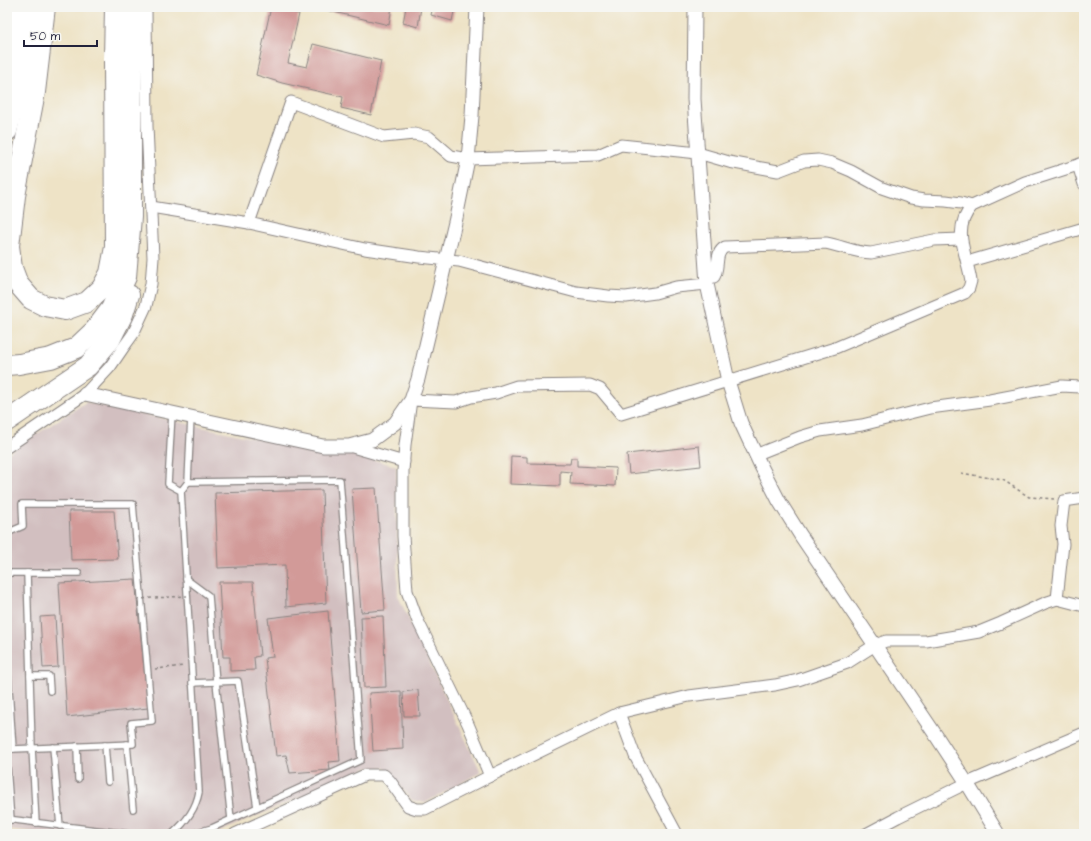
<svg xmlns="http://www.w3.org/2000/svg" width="1091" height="841" font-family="'Architects Daughter',sans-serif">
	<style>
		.industrial { fill: #d2bfc0 }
		.building { fill: #d29a98 }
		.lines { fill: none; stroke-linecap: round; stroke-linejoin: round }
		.service-casing { stroke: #888280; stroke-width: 8 }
		.minor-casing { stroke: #888280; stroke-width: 13 }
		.tertiary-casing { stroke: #888280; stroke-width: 15 }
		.motorway-casing { stroke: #888280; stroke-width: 22 }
		.path { stroke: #888280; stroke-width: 1.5; stroke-dasharray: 3 3; stroke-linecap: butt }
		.service { stroke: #fff; stroke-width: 5.5 }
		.minor { stroke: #fff; stroke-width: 11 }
		.tertiary { stroke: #fff; stroke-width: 13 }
		.motorway { stroke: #fff; stroke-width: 20 }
		.path-bridge { stroke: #888280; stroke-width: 1.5; stroke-dasharray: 3 3; stroke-linecap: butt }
	</style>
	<rect width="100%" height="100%" fill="#f6f6f2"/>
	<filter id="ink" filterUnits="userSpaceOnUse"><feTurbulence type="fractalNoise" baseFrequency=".025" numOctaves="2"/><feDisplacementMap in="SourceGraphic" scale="8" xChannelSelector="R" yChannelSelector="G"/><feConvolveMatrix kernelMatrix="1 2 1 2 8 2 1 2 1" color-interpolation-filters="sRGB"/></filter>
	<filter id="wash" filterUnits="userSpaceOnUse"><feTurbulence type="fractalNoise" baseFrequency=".012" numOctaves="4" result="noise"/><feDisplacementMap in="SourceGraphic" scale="16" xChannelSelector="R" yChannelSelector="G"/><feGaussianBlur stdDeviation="0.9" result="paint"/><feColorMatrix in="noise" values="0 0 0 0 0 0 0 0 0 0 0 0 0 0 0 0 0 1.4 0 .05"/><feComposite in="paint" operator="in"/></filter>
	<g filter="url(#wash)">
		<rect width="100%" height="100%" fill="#eee3c6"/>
		<path class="industrial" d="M86,402L323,453H349L396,466L398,596L481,772L425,803L412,800L385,768H368L215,834H53L7,829V455L12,450Z"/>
		<g id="blocks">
			<g class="building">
				<path d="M271,7L299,14L288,63L307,67L313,44L381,61L371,115L341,108L343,97L282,83L256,75Z"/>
				<path d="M321,7H392L389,25L321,9Z"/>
				<path d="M406,7H421L418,27L403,23Z"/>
				<path d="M433,7H455L452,21L431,15Z"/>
				<path d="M699,446L701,466L629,474L627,454Z"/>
				<path d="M511,456L527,457V463L570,464L571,458H577V466L616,468L615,486L570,484L571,472L560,471V486L510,484Z"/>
				<path d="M376,488L385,610L361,612L352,489Z"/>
				<path d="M322,490L326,603L286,607L285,565L218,568L215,493Z"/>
				<path d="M69,511H114L118,559L71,560Z"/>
				<path d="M135,579L148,708L67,717L59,583Z"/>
				<path d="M219,582H253L260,656L254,657L255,670L230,671V657H223Z"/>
				<path d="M328,611L340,761L329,762L330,770L290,773L286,755L276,756L265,658L273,657L268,618Z"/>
				<path d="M55,616L58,667L43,668L40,617Z"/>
				<path d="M383,616L386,687L364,688L361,617Z"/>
				<path d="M418,690L420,716H404L403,692Z"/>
				<path d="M401,691L403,749L373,751L369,693Z"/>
			</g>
		</g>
	</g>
	<g filter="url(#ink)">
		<use href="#blocks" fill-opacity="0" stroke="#888280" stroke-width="1"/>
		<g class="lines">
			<defs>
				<g id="service">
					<path d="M172,413L168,484L181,491L199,792C196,809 185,823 172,834"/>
					<path d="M188,482L340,480L361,760L212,828L191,834"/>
					<path d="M181,491L188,482L191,417"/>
					<path d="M7,533L23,526L22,504H133L152,721L131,723L133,744L13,749L7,659"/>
					<path d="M7,573H79"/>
					<path d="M27,573L32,748L36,823"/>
					<path d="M186,579L209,596L216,682L231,819"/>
					<path d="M30,676H49L50,691"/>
					<path d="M192,683L238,681L257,807"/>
					<path d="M127,744L133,809"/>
					<path d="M105,745L108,782"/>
					<path d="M77,746L78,779"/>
					<path d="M53,747L60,826"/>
					<path d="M7,749H13"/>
					<path d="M7,767L11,820"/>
					<path d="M7,819L129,834"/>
				</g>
				<g id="minor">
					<path d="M1078,165L1084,184"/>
					<path d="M151,207L249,223L365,249L419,257L459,261L576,292L608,296L626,297L655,293L676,287L707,284"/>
					<path d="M249,223L291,102L384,137L414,134L429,137L451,156L468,159L598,155L621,145L698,153L729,162L778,171L804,161L818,160L832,163L851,171L882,188L911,198L924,200L946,201L961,203L972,206"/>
					<path d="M967,262L1084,228"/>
					<path d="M707,278L714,277C720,267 714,253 725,247L826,243C842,246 855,253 871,253L934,240L961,239"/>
					<path d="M349,446L404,462"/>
					<path d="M7,447L85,394L110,367L123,348L133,334L146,306L151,284L153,258L147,126L146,7"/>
					<path d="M755,455L800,437L820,431L862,425L930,408L990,400L1062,386L1080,387L1084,388"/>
					<path d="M1057,599L1063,544L1061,526L1064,501L1084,498"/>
					<path d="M619,713L635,756L677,834"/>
					<path d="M490,776L468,724L417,619L407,591L403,536V471L405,445L411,400L456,402L471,397L496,393L517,386L590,385L600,389L621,414L835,348L965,293L969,288L971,281C967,254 951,230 972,206L1025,182L1078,165L1084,162"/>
					<path d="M235,834L365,775H384L390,781L408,806L417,809H425L490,776L619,713L689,696L775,685L798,680L847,663L875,645L886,641H926L979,632L1001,623L1045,603L1057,599L1084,606"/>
					<path d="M866,834L898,817L967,783L1084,733"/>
				</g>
				<g id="tertiary">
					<path d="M695,7L694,99L707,284L728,381L741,423L761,466L779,501L801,536L933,731L967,783L998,834"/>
					<path d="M85,394L323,446H349L372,440L395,423L411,400L418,379L456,218L468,159L472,116L477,7"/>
				</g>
				<g id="motorway">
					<path d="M45,7L35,92L15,196L9,246L12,268L18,284L31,299L45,306L65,310L87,302L102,288L110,273L115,247L114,58L115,7"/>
					<path d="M7,58L16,7"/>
					<path d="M7,131L19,82L32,11"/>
					<path d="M7,365L19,364L51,358L76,348L95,330L111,309L126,277L131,217V7"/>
					<path d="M7,421L88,366L110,340L123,314L129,295"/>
				</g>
			</defs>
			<use href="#service" class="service-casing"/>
			<use href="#minor" class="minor-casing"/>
			<use href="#tertiary" class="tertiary-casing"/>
			<use href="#motorway" class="motorway-casing"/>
			<g class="path">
				<path d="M961,473L1003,480L1029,497L1054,499"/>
				<path d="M155,669L184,666"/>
			</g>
			<use href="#service" class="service"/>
			<use href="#minor" class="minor"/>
			<use href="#tertiary" class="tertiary"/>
			<use href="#motorway" class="motorway"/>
			<path class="path-bridge" d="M137,599L187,596"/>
		</g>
	</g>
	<rect width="1091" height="841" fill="none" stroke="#f6f6f2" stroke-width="24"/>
	<path d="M24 40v6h73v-6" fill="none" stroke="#22223b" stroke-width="2"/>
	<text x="30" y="40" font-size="12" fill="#22223b" stroke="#f6f6f2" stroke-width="3" paint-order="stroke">50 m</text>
</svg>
